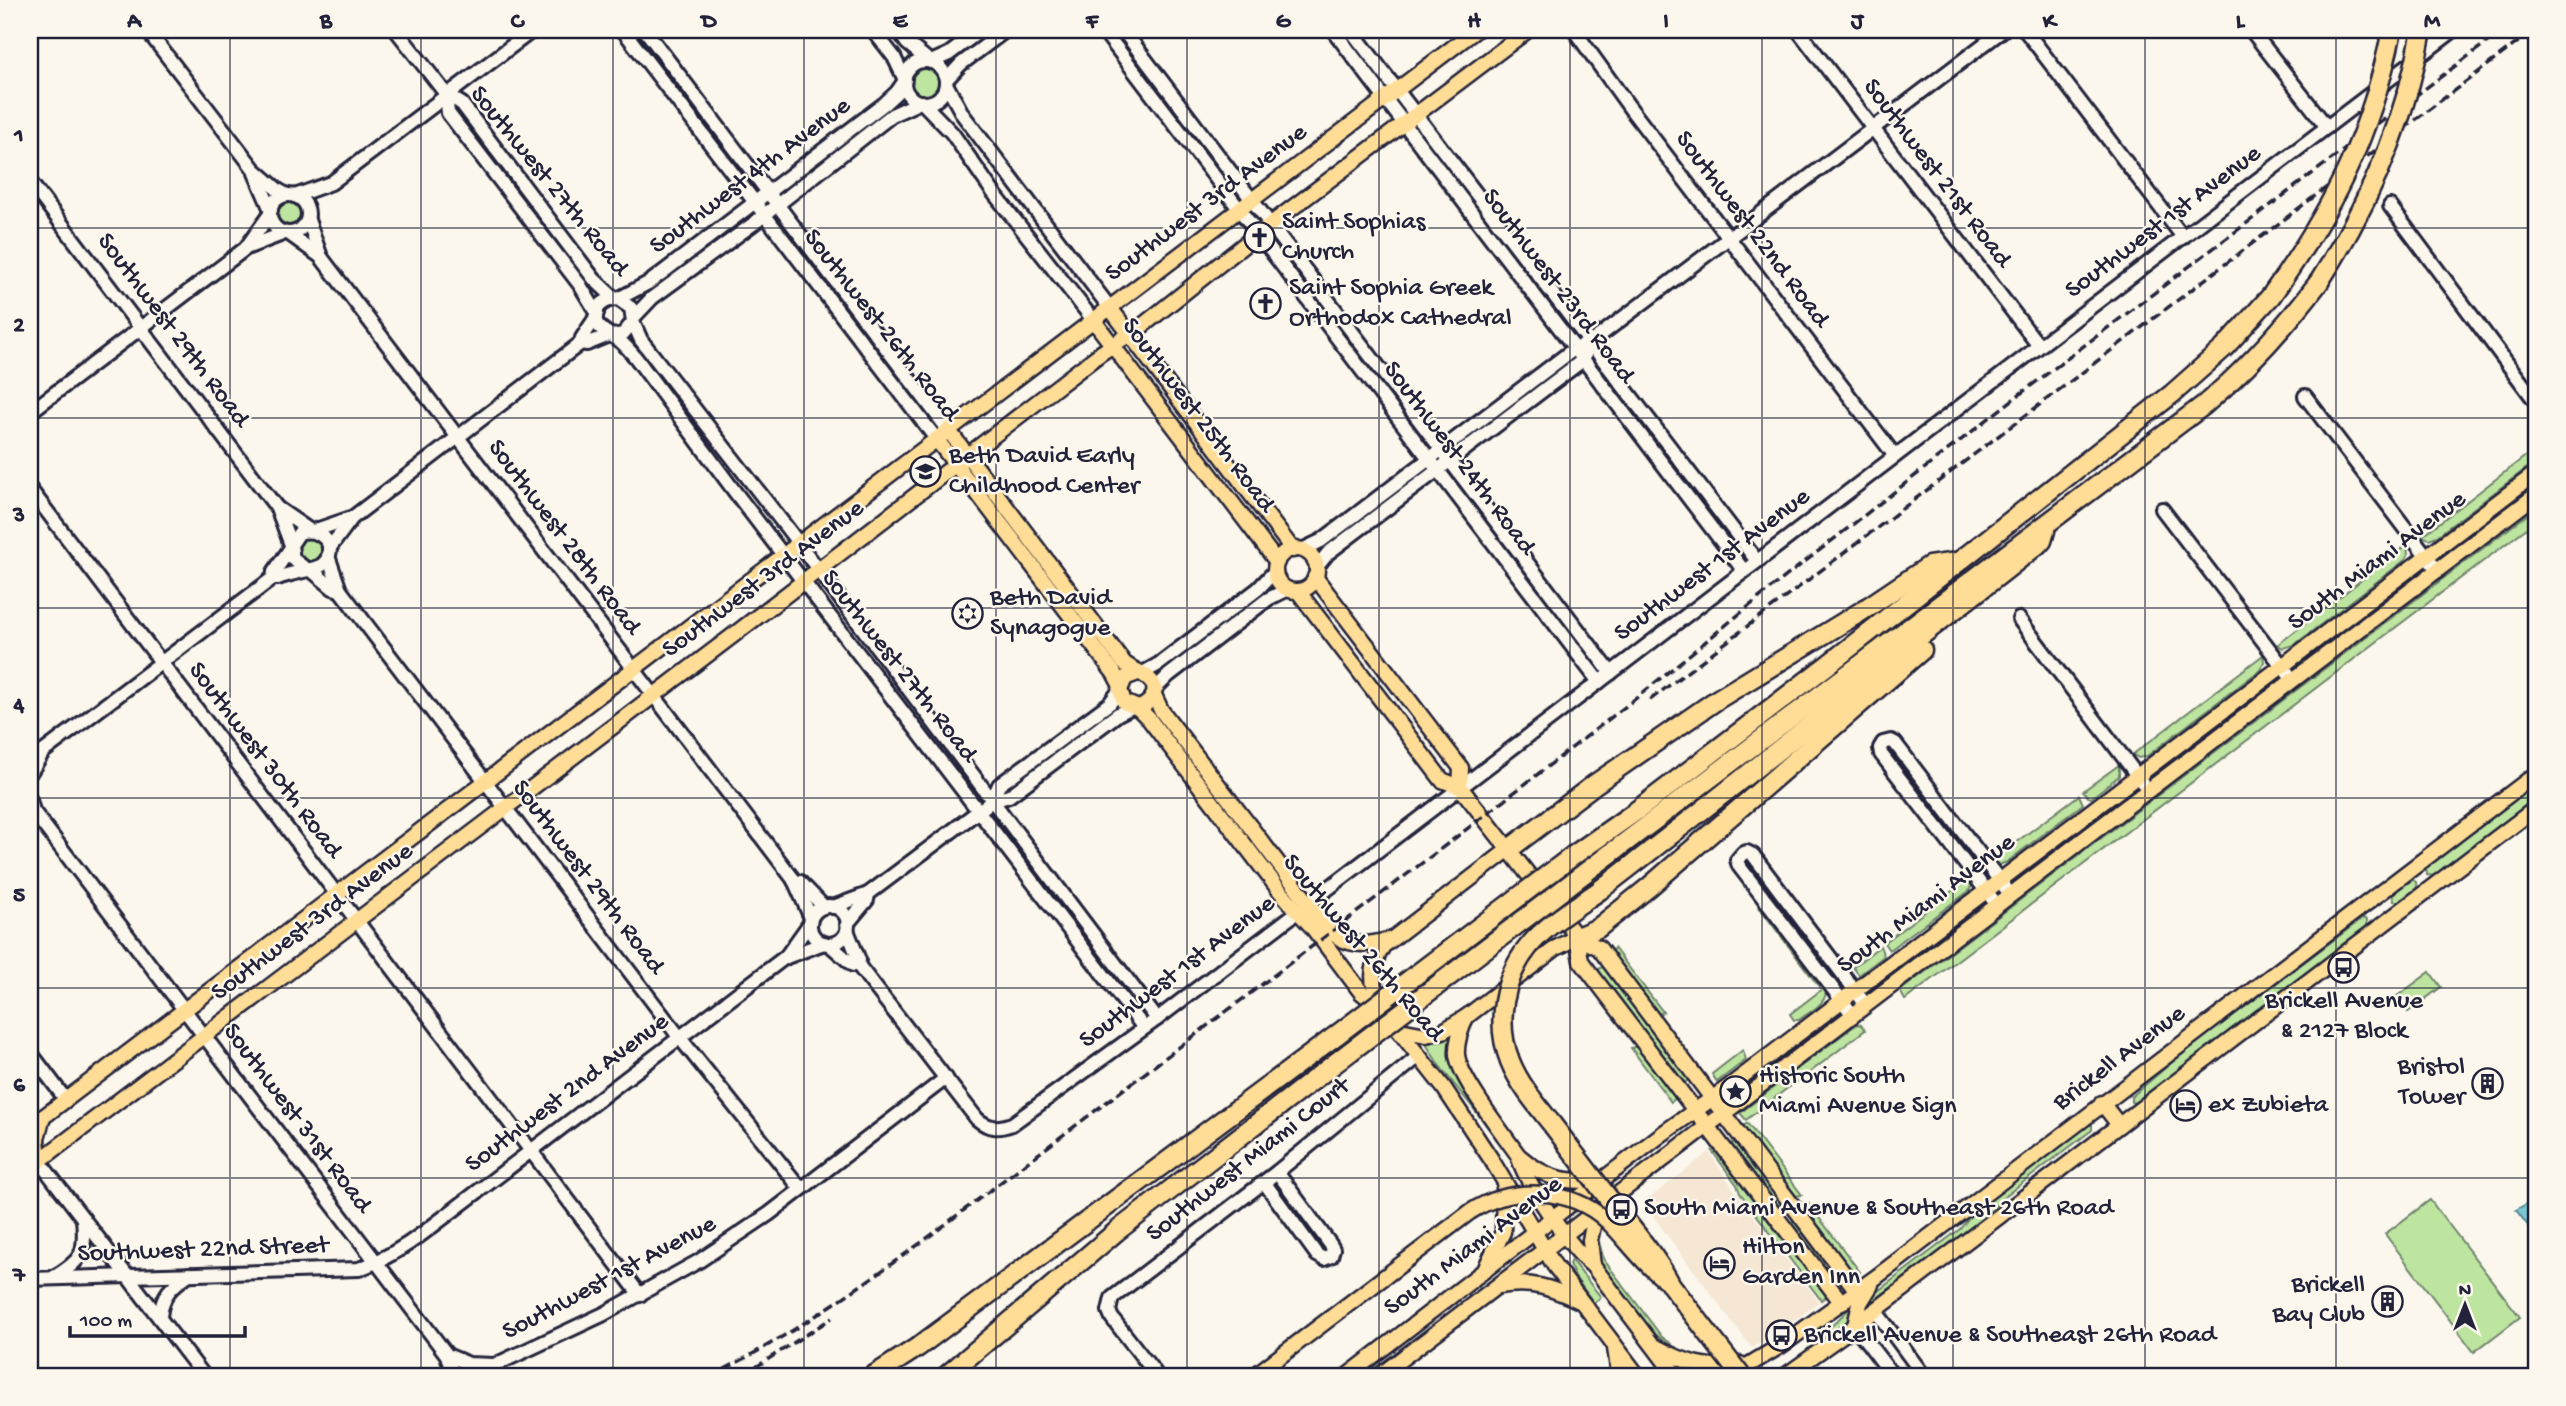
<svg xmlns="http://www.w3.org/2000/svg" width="2566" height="1406" font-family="'Gochi Hand',sans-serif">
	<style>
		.built { fill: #f6e6d4 }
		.green { fill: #bee5a0; stroke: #70846e; stroke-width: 2 }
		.water { fill: #79c9d3; stroke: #568696; stroke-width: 2 }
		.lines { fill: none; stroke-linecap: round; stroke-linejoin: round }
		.minor-casing { stroke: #22223b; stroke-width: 18 }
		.major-casing { stroke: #22223b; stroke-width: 19 }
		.highway-casing { stroke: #22223b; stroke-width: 23 }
		.minor { stroke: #fbf7ec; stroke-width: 12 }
		.major { stroke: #ffdd96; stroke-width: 14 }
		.highway { stroke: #ffdd96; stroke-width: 18 }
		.rail { stroke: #22223b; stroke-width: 3.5; stroke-dasharray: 10 5; stroke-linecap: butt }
		.major-bridge-casing { stroke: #22223b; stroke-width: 19; stroke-linecap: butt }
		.highway-bridge-casing { stroke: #22223b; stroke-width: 23; stroke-linecap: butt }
		.major-bridge { stroke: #ffdd96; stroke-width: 14 }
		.highway-bridge { stroke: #ffdd96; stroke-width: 18 }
		.grid { fill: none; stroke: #22223b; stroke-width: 2; stroke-opacity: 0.55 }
		.labels { text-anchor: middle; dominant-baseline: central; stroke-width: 5; stroke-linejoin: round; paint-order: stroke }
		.street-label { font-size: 26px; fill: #22223b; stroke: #fbf7ec }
		.poi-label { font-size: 26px; fill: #22223b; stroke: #fbf7ec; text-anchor: start }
		.neatline { fill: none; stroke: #22223b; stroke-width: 2.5 }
		.grid-label { font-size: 23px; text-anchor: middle; font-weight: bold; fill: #22223b }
	</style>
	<rect width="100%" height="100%" fill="#fbf7ec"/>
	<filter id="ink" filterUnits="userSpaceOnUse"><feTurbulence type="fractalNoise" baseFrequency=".0143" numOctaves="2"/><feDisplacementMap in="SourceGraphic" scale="14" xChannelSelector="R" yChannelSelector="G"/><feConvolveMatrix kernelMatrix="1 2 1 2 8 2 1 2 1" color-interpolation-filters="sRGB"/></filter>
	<g filter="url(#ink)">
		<path class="built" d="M1709,1152L1737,1194L1819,1302L1775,1335L1752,1348L1643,1203Z"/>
		<g class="green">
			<circle cx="925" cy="82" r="15"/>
			<circle cx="289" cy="215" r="12"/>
			<path d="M2536,448V461L2437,536L2429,539L2422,536Z"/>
			<path d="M2536,478V491L2448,555L2445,553V549Z"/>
			<path d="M2536,508V521L1905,1000L1900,991Z"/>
			<circle cx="309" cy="550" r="12"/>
			<path d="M2407,545L2408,555L2405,560L2294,645L2283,648L2277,645Z"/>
			<path d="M2415,573L2418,580L2297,669L2295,667L2294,663Z"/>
			<path d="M2263,655L2264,662L2260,670L2147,756L2139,758L2132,755Z"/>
			<path d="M2277,678L2280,684L2154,778L2151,776V773Z"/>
			<path d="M1892,749L1977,860L1974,863L1887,753Z"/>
			<path d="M2119,765V776L2091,798L2088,797L2083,791Z"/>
			<path d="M2536,783V800L2435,876L2427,875L2426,867Z"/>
			<path d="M2132,788L2135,793L2008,888V879Z"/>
			<path d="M2079,795L2083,804L2007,862L1999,865L1991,861Z"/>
			<path d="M1750,863L1754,865L1835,973L1834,975L1831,976L1747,869L1748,864Z"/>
			<path d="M1969,878L1972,885L1969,891L1889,950L1884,943Z"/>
			<path d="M2413,880L2416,882L2417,890L2401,902L2394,901L2393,892Z"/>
			<path d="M1987,898L1990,904L1873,995L1867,986Z"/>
			<path d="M1763,905L1823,985L1820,988L1759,907Z"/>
			<path d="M2363,918L2367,920V929L2136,1103L2131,1102V1097L2184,1052Z"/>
			<path d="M1880,946L1884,956L1859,975L1853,967Z"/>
			<path d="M1614,948L1663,1012L1657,1015L1610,953Z"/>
			<path d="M1603,967H1607L1689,1077L1686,1082L1680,1083L1597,974L1600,968Z"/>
			<path d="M2430,972L2441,987L2408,1012L2396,997Z"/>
			<path d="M1825,987C1830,1003 1810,1011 1799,1020H1794L1790,1014Z"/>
			<path d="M1839,1007L1846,1012L1735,1098L1730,1096V1093Z"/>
			<path d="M1857,1024L1861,1025L1865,1030L1796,1083L1792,1073Z"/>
			<path d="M1445,1037L1450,1040C1447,1070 1481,1110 1497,1136L1496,1137L1439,1065L1426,1044Z"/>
			<path d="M1637,1046L1676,1098L1671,1102L1631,1048Z"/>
			<path d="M1743,1050L1746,1060L1717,1082L1712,1074Z"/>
			<path d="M1782,1081L1789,1087L1746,1120L1740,1113Z"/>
			<path d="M1747,1123L1802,1195L1795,1196L1742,1128Z"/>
			<path d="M2087,1125H2092V1130L2005,1196L1980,1222L1866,1306L1874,1294L1960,1229L1975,1210Z"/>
			<path d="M1735,1141L1782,1199L1779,1206L1776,1207L1729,1146Z"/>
			<path d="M1715,1149L1811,1274L1816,1276L1828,1295L1821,1300L1740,1193L1737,1185L1712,1151Z"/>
			<path d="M1281,1190H1283L1327,1249L1325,1253H1322L1279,1193Z"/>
			<path d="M2430,1200L2520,1317L2474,1352L2385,1234Z"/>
			<path d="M1808,1203L1860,1272L1854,1276L1849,1272V1267L1804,1209Z"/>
			<path d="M1795,1219L1843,1282L1840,1287H1837L1789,1226Z"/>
			<path d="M1594,1242H1599L1604,1260L1662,1337L1672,1344L1670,1347L1653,1332L1601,1265Z"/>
			<path d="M1571,1260L1601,1297L1594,1303L1575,1277L1569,1264Z"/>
			<path d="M1858,1300L1854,1319L1806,1354L1805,1352Z"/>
		</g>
		<path class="water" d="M2536,1198V1236L2516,1210Z"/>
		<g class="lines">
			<defs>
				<g id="minor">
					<path d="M147,30L254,169L278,190L287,195"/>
					<path d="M396,30L446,94L462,104L594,279L615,299"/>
					<path d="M623,30L937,440"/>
					<path d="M645,30L949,431"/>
					<path d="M873,30L894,57L905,80"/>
					<path d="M898,30L907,43L929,61"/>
					<path d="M1103,30L1599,682"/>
					<path d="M1123,30L1611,673"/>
					<path d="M1333,30L1744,571"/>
					<path d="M1351,30L1757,561"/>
					<path d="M1574,30L1630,108L1895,456"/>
					<path d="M1798,30L2039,346"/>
					<path d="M2025,30L2183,237"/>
					<path d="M2251,30L2327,127"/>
					<circle cx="925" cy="82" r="21"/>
					<path d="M931,62L949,54L981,30"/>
					<path d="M946,80L961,64L1006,30"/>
					<path d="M946,84L963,115L1110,308"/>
					<path d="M446,94L448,113L580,285L597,313"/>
					<path d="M922,102L952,133L993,192L1094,321"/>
					<path d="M255,173L271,210"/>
					<path d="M30,182L277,508L291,545"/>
					<circle cx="289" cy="214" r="19"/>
					<path d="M295,196L331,183L533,30"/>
					<path d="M2390,206L2536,402"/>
					<path d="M308,220L321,257"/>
					<path d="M288,233L321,257L794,880L811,918"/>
					<path d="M246,248L270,214"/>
					<path d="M618,299L650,282L884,104L897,92L904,82"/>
					<path d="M633,318L652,298L753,224L892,115L920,102"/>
					<path d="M633,322L641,340L790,532L1157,1019"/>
					<path d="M613,336L623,334L633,322L631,308L618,299C610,299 603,301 598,308C588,327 609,333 620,341C626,346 631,352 636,358L735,492L1144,1028"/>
					<path d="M581,343L587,344L609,335"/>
					<path d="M2305,396L2438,571"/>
					<path d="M30,412L246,248L285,233"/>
					<path d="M30,489L640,1295"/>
					<path d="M277,508L309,530"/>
					<path d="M2162,509L2293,680"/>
					<path d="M313,531L351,518"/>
					<path d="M329,549L352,518L581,343L582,338L596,317"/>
					<path d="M1302,550L1321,541L1574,349L1590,343L2003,30"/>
					<path d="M328,556L340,590L680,1038L801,1189"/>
					<path d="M1316,568L1328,553L1583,360L1586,353"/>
					<path d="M310,569L333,588L340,590"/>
					<path d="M273,578H278C289,573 315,570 322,565C341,549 322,525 299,533L291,545L293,559L306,569"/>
					<path d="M2019,619L2148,790"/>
					<path d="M1141,674L1159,664L1258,589L1275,571"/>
					<path d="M1154,690L1169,675L1268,599L1288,589"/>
					<path d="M30,756L43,752L273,578L274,572L290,549"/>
					<path d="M30,773L43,752"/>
					<path d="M30,800L33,811L447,1355L451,1369L450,1376"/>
					<path d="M992,801L999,785L1110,703L1120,690"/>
					<path d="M794,881L800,882L824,907"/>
					<path d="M1997,905L1881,754L1880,748L1883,743L1891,741L1895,743L2010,894"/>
					<circle cx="829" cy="925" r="19"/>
					<path d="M833,907L868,894L992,801L1009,796L1118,714L1132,707"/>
					<path d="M847,924L867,900L868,894"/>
					<path d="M847,930L859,960L858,965"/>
					<path d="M829,944L853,965H858L977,1119C989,1129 998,1129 1012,1124L1157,1019L2454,30"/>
					<path d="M785,958L810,923"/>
					<path d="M1853,1015L1739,866L1737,860L1743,853L1747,852L1753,855L1866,1005"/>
					<path d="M30,1052L66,1100"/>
					<path d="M39,1161L204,1376"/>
					<path d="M1264,1182L1317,1255L1324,1259L1331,1256L1333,1249L1330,1244L1277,1172"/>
					<path d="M54,1277C84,1259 86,1252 83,1218"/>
					<path d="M30,1279L359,1269C384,1260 405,1247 426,1231L784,958L824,943"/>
					<path d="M1875,1310L1924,1376"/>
					<path d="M160,1317C162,1294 171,1287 189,1274"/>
					<path d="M1855,1326L1893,1376"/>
					<path d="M447,1355L469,1364L494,1365"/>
					<path d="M1155,1373L1112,1318L1109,1311L1112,1298L1277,1172L1419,1056"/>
					<path d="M478,1376L488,1372L495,1365L604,1314L699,1261L769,1214L946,1078"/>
				</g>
				<g id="major">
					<path d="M1110,308L1293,550"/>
					<path d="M1094,321L1277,562"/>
					<path d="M949,431L1124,663C1132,670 1142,672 1148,678C1162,689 1151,704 1138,708L1124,702L1120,690L1125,678L1138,673"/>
					<path d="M937,440L1114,673L1121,686"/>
					<circle cx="1296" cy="570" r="21"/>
					<path d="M1315,577L1461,768L1460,787"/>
					<path d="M1298,591L1442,780L1460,787L1577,937L1599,948L1857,1291"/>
					<path d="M1154,695L1161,710L1329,930C1347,947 1365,946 1388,940"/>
					<path d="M1138,708L1149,719L1280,891L1313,928L1361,992L1382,1009L1444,1088L1491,1159L1554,1265L1638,1376"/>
					<path d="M1577,937L1581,961L1842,1303"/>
					<path d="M1382,1007C1370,986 1370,966 1383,946L1508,850"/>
					<path d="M1466,1017C1461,1030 1456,1042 1457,1055C1460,1079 1503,1133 1518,1155C1526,1184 1570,1248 1593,1266L1676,1376"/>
					<path d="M1400,1030L1426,1035L1443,1031L1466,1017L1556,948L1577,937"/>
					<path d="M2102,1103L2119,1125"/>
					<path d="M30,1127L1476,30"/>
					<path d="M1519,1156C1546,1179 1566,1184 1600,1179"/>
					<path d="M39,1161L37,1138L43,1117"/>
					<path d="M30,1168L731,637L1101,353L1142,326L1259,233L1528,30"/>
					<path d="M1487,1265L1503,1232L1504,1188"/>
					<path d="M1593,1266L1590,1240L1596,1212"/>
					<path d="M1499,1286C1533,1281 1549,1287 1580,1301"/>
					<path d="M1855,1326L1860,1303L1871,1285"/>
					<path d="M1656,1347C1684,1362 1708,1371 1740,1364"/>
					<path d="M1615,1348L1619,1376"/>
					<path d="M1254,1376L1470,1212"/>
					<path d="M1347,1376L1662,1134L1727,1088L2536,473"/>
					<path d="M1379,1376L2536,495"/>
					<path d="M1730,1376L1782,1345L1875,1278L2536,774"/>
					<path d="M1785,1376L1855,1326L2536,808"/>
				</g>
				<g id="highway">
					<path d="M1508,850L1595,784L1718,699L1862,611L1929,566L1957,562"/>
					<path d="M1574,855L1635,812L1825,667L2172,394L2224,348L2271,296"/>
					<path d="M1586,872L2204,405C2248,368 2284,328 2319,282"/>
					<path d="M1600,890C1705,809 1809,726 1912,643C1955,609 1999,576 2042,541L2045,531"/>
					<path d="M1577,937L1598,928L1649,887L1922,650"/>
					<path d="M873,1376L918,1347L1338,1034"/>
					<path d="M946,1376L1117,1231L1351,1051"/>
				</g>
			</defs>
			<use href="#minor" class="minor-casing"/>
			<use href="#major" class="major-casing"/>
			<use href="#highway" class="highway-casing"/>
			<use href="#minor" class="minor"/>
			<use href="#major" class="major"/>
			<use href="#highway" class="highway"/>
			<g class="rail">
				<path d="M1650,700L2534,30"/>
				<path d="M711,1376C786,1339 854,1291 922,1242L1463,832L1635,699L1775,585L2020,394L2503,30"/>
				<path d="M742,1376L832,1318"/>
			</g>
			<defs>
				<path id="major-bridge" d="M1470,1212C1511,1185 1570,1187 1607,1221C1627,1240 1642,1264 1664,1280"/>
				<g id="highway-bridge">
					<path d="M2319,282C2369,204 2406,122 2422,30"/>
					<path d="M2271,296C2333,209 2371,136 2392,30"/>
					<path d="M1600,890C1576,907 1547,924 1529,946C1503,978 1495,1023 1510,1061C1519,1084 1536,1104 1551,1123C1575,1154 1598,1185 1622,1216C1639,1238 1658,1260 1671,1285L1741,1376"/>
					<path d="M1338,1034L1574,855"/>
					<path d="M1351,1051L1586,872"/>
				</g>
			</defs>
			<use href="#major-bridge" class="major-bridge-casing"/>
			<use href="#highway-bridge" class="highway-bridge-casing"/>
			<use href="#major-bridge" class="major-bridge"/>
			<use href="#highway-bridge" class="highway-bridge"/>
		</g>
	</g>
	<path class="grid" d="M230,30V1376M421,30V1376M613,30V1376M804,30V1376M996,30V1376M1187,30V1376M1379,30V1376M1570,30V1376M1762,30V1376M1953,30V1376M2145,30V1376M2336,30V1376M30,228H2536M30,418H2536M30,608H2536M30,798H2536M30,988H2536M30,1178H2536"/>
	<defs>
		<symbol id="church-ring" viewBox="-11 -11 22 22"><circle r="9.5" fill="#fbf7ec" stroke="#22223b" stroke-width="1.5"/><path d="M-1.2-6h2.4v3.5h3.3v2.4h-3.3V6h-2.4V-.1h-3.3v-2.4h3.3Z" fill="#22223b"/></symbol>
		<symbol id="school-ring" viewBox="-11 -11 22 22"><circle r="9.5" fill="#fbf7ec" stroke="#22223b" stroke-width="1.5"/><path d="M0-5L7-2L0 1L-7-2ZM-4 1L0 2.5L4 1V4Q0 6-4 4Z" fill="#22223b"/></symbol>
		<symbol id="synagogue-ring" viewBox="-11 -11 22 22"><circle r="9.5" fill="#fbf7ec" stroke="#22223b" stroke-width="1.5"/><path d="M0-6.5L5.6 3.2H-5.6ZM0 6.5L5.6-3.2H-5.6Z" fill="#22223b"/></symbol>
		<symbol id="bus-ring" viewBox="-11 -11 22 22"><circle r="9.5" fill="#fbf7ec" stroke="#22223b" stroke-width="1.5"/><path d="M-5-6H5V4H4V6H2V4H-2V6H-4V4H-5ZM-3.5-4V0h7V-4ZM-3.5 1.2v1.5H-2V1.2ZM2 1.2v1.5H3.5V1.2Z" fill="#22223b"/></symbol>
		<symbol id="building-ring" viewBox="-11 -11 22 22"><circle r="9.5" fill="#fbf7ec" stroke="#22223b" stroke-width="1.5"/><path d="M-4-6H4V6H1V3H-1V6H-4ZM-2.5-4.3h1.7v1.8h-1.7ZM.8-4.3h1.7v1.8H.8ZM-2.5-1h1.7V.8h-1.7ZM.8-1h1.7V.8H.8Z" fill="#22223b"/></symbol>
		<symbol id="sight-ring" viewBox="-11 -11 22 22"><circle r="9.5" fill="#fbf7ec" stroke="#22223b" stroke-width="1.5"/><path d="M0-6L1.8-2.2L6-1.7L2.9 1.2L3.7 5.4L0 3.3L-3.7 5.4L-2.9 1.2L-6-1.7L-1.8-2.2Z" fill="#22223b"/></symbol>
		<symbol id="hotel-ring" viewBox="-11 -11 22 22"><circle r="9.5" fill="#fbf7ec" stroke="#22223b" stroke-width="1.5"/><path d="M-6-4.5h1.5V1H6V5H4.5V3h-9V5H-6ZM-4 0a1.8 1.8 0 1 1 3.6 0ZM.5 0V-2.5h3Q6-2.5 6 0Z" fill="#22223b"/></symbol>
	</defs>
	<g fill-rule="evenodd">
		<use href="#church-ring" x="1242" y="220" width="35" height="35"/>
		<use href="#church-ring" x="1248" y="286" width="35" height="35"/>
		<use href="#school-ring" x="908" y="454" width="35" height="35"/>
		<use href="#synagogue-ring" x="950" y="596" width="35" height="35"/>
		<use href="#bus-ring" x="2326" y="950" width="35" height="35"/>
		<use href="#building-ring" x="2470" y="1066" width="35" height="35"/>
		<use href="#sight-ring" x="1718" y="1074" width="35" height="35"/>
		<use href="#hotel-ring" x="2168" y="1088" width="35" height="35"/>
		<use href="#bus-ring" x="1604" y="1192" width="35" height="35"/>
		<use href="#hotel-ring" x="1702" y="1246" width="35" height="35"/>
		<use href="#building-ring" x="2370" y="1284" width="35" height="35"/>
		<use href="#bus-ring" x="1764" y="1318" width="35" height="35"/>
	</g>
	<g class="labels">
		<g class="street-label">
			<text transform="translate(1936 174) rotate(53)">Southwest 21st Road</text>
			<text transform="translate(751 177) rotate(-37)">Southwest 4th Avenue</text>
			<text transform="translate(548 182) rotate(51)">Southwest 27th Road</text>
			<text transform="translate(1207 204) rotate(-37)">Southwest 3rd Avenue</text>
			<text transform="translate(2164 223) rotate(-37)">Southwest 1st Avenue</text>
			<text transform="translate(1751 230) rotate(53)">Southwest 22nd Road</text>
			<text transform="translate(1557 287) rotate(53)">Southwest 23rd Road</text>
			<text transform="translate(880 326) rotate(52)">Southwest 26th Road</text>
			<text transform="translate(172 331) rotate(53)">Southwest 29th Road</text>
			<text transform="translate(1197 416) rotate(53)">Southwest 25th Road</text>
			<text transform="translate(1458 459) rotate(53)">Southwest 24th Road</text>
			<text transform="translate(563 538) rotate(53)">Southwest 28th Road</text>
			<text transform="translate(2378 562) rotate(-37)">South Miami Avenue</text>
			<text transform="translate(1713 566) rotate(-37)">Southwest 1st Avenue</text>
			<text transform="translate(764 580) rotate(-37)">Southwest 3rd Avenue</text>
			<text transform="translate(898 667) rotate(52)">Southwest 27th Road</text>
			<text transform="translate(264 761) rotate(53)">Southwest 30th Road</text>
			<text transform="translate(587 878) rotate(53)">Southwest 29th Road</text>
			<text transform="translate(1927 905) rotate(-37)">South Miami Avenue</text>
			<text transform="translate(313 923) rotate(-37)">Southwest 3rd Avenue</text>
			<text transform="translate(1362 949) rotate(50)">Southwest 26th Road</text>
			<text transform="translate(1178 973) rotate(-37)">Southwest 1st Avenue</text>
			<text transform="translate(2120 1059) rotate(-37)">Brickell Avenue</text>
			<text transform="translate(568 1094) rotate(-37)">Southwest 2nd Avenue</text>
			<text transform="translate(296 1119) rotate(53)">Southwest 31st Road</text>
			<text transform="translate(1249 1161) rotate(-38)">Southwest Miami Court</text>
			<text transform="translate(1474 1247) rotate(-37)">South Miami Avenue</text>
			<text transform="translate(203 1251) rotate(-2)">Southwest 22nd Street</text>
			<text transform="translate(610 1279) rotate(-28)">Southwest 1st Avenue</text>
		</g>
		<g class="poi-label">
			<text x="1282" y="223">Saint Sophias<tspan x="1282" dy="30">Church</tspan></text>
			<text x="1289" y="289">Saint Sophia Greek<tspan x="1289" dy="30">Orthodox Cathedral</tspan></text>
			<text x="949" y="457">Beth David Early<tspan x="949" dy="30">Childhood Center</tspan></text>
			<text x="990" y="599">Beth David<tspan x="990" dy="30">Synagogue</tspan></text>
			<text x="2344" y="1002" text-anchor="middle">Brickell Avenue<tspan x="2344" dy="30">&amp; 2127 Block</tspan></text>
			<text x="2465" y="1068" text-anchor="end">Bristol<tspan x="2465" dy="30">Tower</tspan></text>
			<text x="1759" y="1077">Historic South<tspan x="1759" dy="30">Miami Avenue Sign</tspan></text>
			<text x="2208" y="1106">ex Zubieta</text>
			<text x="1644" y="1209">South Miami Avenue &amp; Southeast 26th Road</text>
			<text x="1742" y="1248">Hilton<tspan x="1742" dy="30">Garden Inn</tspan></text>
			<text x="2365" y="1286" text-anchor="end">Brickell<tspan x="2365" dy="30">Bay Club</tspan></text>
			<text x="1804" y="1336">Brickell Avenue &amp; Southeast 26th Road</text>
		</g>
	</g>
	<rect width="2566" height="1406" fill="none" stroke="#fbf7ec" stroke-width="77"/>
	<g transform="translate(2465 1305)" stroke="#fbf7ec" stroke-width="5" paint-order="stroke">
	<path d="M0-5L12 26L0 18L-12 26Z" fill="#22223b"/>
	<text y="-10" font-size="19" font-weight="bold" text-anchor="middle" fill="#22223b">N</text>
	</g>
	<path d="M70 1326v10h175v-10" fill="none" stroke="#22223b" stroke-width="3.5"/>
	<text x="80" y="1326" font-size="21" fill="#22223b" stroke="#fbf7ec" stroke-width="5" paint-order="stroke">100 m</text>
	<rect x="38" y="38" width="2490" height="1330" class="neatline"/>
	<g class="grid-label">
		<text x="134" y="27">A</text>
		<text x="326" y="27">B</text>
		<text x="517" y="27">C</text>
		<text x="709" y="27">D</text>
		<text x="900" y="27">E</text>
		<text x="1092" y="27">F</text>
		<text x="1283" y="27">G</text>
		<text x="1474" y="27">H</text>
		<text x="1666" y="27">I</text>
		<text x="1857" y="27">J</text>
		<text x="2049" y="27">K</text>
		<text x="2240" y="27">L</text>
		<text x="2432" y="27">M</text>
		<text x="19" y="141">1</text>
		<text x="19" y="331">2</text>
		<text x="19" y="521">3</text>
		<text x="19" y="711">4</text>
		<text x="19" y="901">5</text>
		<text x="19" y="1091">6</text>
		<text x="19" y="1281">7</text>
	</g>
</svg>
